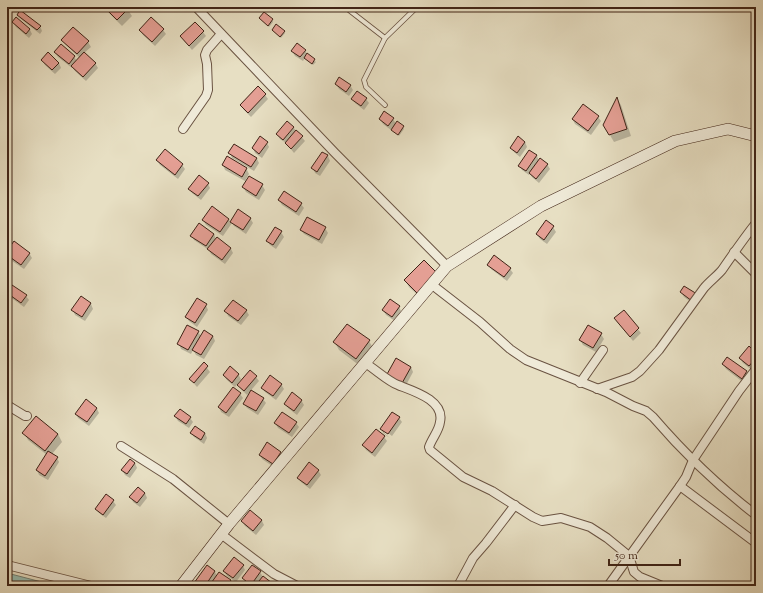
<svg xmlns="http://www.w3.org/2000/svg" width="763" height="593" font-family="'Sorts Mill Goudy',serif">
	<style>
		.water { fill: #97bdb2; stroke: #748074 }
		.shadow { fill: #0003 }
		.building { fill: #e49f94; stroke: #402417 }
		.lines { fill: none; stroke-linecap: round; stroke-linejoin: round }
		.lane-casing { stroke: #6a5342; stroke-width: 5.5 }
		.street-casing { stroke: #6a5342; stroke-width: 10 }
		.secondary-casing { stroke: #402417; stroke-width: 12 }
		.lane { stroke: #efead8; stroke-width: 4 }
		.street { stroke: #efead8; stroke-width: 8 }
		.secondary { stroke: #efead8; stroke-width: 11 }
	</style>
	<rect width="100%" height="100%" fill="#e7dfc3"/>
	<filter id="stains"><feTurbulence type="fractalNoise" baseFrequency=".005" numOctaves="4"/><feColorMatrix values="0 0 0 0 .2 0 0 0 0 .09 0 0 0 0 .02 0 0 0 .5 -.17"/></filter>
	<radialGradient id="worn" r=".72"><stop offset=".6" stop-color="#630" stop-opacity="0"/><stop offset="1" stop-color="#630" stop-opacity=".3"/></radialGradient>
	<path class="water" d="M7,573L57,586H7Z"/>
	<g class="shadow">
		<path d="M103,7H126L132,16L122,26Z"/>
		<path d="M18,15L40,26L42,31L40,34L21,19Z"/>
		<path d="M16,18L30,30L32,34L29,38L16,27L13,22Z"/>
		<path d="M151,18L163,30L166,34L155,46L143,35L140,30Z"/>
		<path d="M260,18L272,20L273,22L269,27Z"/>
		<path d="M273,30L284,32L285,33L281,38Z"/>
		<path d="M203,32L206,36L192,50L181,37Z"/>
		<path d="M63,40L88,42L91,47L84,53L95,63L98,68L86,81L75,71L72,67V68L58,57L55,52L74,57L77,61L80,58L65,44Z"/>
		<path d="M305,50L307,54L316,62L313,65L305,58L303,61L295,56L292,51Z"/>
		<path d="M48,54L59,63L61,68L55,74L45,65L42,60Z"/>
		<path d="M336,84L350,85L353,90L349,96L339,89Z"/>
		<path d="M265,95L268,99L251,117L244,110L241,105Z"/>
		<path d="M352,99H366L369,103L364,110L355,103Z"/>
		<path d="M617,99L621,105L631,136L614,142L604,125Z"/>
		<path d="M598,117L601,121L591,135L575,124L573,120Z"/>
		<path d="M380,119H393L396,124L403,127L404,129L399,136L392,129L391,130L383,124Z"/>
		<path d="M293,127L305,141L294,153L286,143L280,139L277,134Z"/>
		<path d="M525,142L527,147L520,157L514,152L511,148Z"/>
		<path d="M267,143L269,147L262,158L255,153L253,148Z"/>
		<path d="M530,151L537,156L539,161L547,164L550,169L539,183L532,177L530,174L529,175L522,170L520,166Z"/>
		<path d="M230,153L257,159L259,163L254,171L232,158Z"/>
		<path d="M323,153L328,156L330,161L320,176L315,173L313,168Z"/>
		<path d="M157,160L182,165L185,169L178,179L160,165Z"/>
		<path d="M223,165L246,168L249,174L245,181L225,170Z"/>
		<path d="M250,177L262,185L265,190L259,200L246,192L243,187Z"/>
		<path d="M208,184L210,188L201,200L192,193L189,189Z"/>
		<path d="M279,200L301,204L304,208L299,216L282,205Z"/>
		<path d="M212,208L229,220L231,223L238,211L250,218L253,223L246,234L234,226L232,223L223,236L206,225L203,220Z"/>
		<path d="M553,227L556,232L547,244L540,239L537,234Z"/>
		<path d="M325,228L328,233L322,244L304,234L301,230Z"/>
		<path d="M281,232L284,237L276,249L270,245L267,241Z"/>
		<path d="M214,234L216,239L217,238L231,249L233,253L225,264L211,254L209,250L194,240L192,236Z"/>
		<path d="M7,253H29L32,258L24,269L9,259Z"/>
		<path d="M494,257L510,269L513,273L507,281L491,269L488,265Z"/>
		<path d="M424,261L422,299L409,287L405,280Z"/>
		<path d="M685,287L695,305L684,297L681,292Z"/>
		<path d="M7,292L26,296L29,300L24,307L10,297Z"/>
		<path d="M81,298L91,304L93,309L85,321L75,315L73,310Z"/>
		<path d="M206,305L208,310L197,327L189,321L186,317Z"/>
		<path d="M399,307L401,311L395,321L386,315L383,310Z"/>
		<path d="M246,310L249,315L241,325L228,316L226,311Z"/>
		<path d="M623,312L641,333L633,341L615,319Z"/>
		<path d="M198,331L201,337L213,336L215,341L204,359L196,355L193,350L191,354L181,349L179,344Z"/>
		<path d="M601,334L604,339L596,352L583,345L580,340Z"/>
		<path d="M369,341L373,348L360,366L339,350L335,343Z"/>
		<path d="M756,354V366L752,370L743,363L740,358Z"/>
		<path d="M204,364L210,372L197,387L190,379Z"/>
		<path d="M723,364L746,372L749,377L744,383L726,369Z"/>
		<path d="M411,367L413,372L404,389L390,380Z"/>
		<path d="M250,372L256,377L259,381L247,395L241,389L239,385Z"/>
		<path d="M238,374L241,379L235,387L227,380L224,376Z"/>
		<path d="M281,384L284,389L276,400L265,392L262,388Z"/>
		<path d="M240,394L243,398L229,417L221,412L219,407Z"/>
		<path d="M263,399L266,403L258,415L247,408L244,404Z"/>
		<path d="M86,400L97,409L99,413L89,426L78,418L76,414Z"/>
		<path d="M301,400L304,405L297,415L288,408L285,404Z"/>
		<path d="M180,410L190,418L193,422L189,428L178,421L175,416Z"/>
		<path d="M399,418L402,422L392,436L384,430V433L390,438L384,434L381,429Z"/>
		<path d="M275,423H296L299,427L292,437L278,428Z"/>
		<path d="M24,433L58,434L62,442L52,454L57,458L59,462L48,480L39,475L37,470L47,455L28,440Z"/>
		<path d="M191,433H205L207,438L204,444L194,437Z"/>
		<path d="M384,437L387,441L375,457L366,450L364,446Z"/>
		<path d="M281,453L283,457L275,468L262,459L260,455Z"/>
		<path d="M135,463L137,468L130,478L125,475L122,470Z"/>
		<path d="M318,470L321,475L310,489L301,482L298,478Z"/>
		<path d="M145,493L147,498L140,507L133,502L131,497Z"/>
		<path d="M113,501L116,505L106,518L99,513L96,509Z"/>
		<path d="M250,512L262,521L264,525L256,535L245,526L242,521Z"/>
		<path d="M207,566L215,572L217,576L230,581L232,586H197L195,583Z"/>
		<path d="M243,566L245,570L236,582L227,576L224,571Z"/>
		<path d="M260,572L263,577L273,586H250L246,582L243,578Z"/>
	</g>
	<g class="building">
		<path d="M104,7H127L129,8L117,20Z"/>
		<path d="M20,10L41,26L37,30L17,15Z"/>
		<path d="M264,12L273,19L268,26L259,18Z"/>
		<path d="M16,17L30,29L26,34L12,22Z"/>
		<path d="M151,17L164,29L152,42L139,30Z"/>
		<path d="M195,22L204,31L189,46L180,36Z"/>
		<path d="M276,24L285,31L280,37L272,30Z"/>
		<path d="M73,27L89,41L77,54L61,40Z"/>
		<path d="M297,43L306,50L300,57L291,51Z"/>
		<path d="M61,44L75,56L69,64L54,52Z"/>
		<path d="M48,52L59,63L52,70L41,60Z"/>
		<path d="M84,52L96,63L83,77L71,66Z"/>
		<path d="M307,53L315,59L312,64L304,58Z"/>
		<path d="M339,77L351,85L346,92L335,84Z"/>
		<path d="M258,86L266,94L248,113L240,105Z"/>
		<path d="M357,91L367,98L361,106L351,99Z"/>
		<path d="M617,97L627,129L609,135L603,125Z"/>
		<path d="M583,104L599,116L588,131L572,119Z"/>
		<path d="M384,111L394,118L388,126L379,119Z"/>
		<path d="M287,121L294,127L283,140L276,134Z"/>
		<path d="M397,121L404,126L398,135L391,130Z"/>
		<path d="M296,130L303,136L291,149L285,143Z"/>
		<path d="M260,136L268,142L259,154L252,148Z"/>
		<path d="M518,136L525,142L517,153L510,148Z"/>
		<path d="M234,144L257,158L251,167L228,153Z"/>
		<path d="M165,149L183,164L175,175L156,160Z"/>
		<path d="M529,150L537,155L526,171L518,166Z"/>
		<path d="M322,152L328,155L317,172L311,168Z"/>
		<path d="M227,156L247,168L242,177L222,165Z"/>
		<path d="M540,158L548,164L536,179L529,173Z"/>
		<path d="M199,175L209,183L198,196L188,189Z"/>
		<path d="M249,176L263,184L256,196L242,187Z"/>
		<path d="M284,191L302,203L296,212L278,200Z"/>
		<path d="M212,206L229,219L220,232L202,220Z"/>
		<path d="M238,209L251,218L243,230L230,222Z"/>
		<path d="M307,217L326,227L319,240L300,230Z"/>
		<path d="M546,220L554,226L544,240L536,234Z"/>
		<path d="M199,223L214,234L206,246L190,236Z"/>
		<path d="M275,227L282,231L273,245L266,241Z"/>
		<path d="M217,237L231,248L222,260L207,249Z"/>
		<path d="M14,241L30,253L21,265L7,255V251Z"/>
		<path d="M494,255L511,268L504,277L487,265Z"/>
		<path d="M424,260L437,273L417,293L404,280Z"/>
		<path d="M12,285L27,295L21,303L7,293Z"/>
		<path d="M684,286L697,294L692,301L680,292Z"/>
		<path d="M81,296L91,303L82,317L71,310Z"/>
		<path d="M197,298L207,304L195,323L185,317Z"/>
		<path d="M390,299L400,306L392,317L382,310Z"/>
		<path d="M233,300L247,310L238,321L224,311Z"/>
		<path d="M624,310L639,328L630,337L614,318Z"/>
		<path d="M347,324L370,340L356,359L333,342Z"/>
		<path d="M187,325L199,331L188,350L177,344Z"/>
		<path d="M588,325L602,333L593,348L579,340Z"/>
		<path d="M204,330L213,336L201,355L192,350Z"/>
		<path d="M749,346L756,353V358L749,366L739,358Z"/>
		<path d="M727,357L747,371L742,379L722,364Z"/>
		<path d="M396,358L411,367L401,385L386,376Z"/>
		<path d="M204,362L208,366L194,383L189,379Z"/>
		<path d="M230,366L239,374L232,383L223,375Z"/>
		<path d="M250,370L257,376L244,391L237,385Z"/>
		<path d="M270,375L282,384L273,396L261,388Z"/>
		<path d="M233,387L241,393L226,413L218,407Z"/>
		<path d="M251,390L264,398L256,411L243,404Z"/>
		<path d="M292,392L302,400L294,411L284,404Z"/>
		<path d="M86,399L97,408L87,422L75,414Z"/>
		<path d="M180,409L191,417L186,424L174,416Z"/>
		<path d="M282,412L297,422L289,433L274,423Z"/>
		<path d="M392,412L400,417L388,434L380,429Z"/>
		<path d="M36,416L58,434L45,451L22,433Z"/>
		<path d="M195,426L205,433L201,440L190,433Z"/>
		<path d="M376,429L385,436L372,453L362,445Z"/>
		<path d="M267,442L281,452L273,464L259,455Z"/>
		<path d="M48,451L58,457L45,476L36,470Z"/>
		<path d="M130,459L135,463L127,474L121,470Z"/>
		<path d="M309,462L319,470L307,485L297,478Z"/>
		<path d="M138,487L145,493L137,503L129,497Z"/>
		<path d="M106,494L114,500L103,515L95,509Z"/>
		<path d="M250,510L262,520L253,531L241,521Z"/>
		<path d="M234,557L244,565L233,578L223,571Z"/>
		<path d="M207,565L215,571L205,586H199L194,583Z"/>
		<path d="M252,565L261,571L251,585L242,578Z"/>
		<path d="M219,572L231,580L227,586H209Z"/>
		<path d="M263,576L272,583L270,586H255Z"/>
	</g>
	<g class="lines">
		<defs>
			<g id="lane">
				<path d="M345,7L385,38L417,7"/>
				<path d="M385,38L364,80L366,87L385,105"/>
			</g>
			<g id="street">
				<path d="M196,7L335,153L447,266"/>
				<path d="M183,129L206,96L208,90L207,64L205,55L207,50L221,34"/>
				<path d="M734,252L756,274"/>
				<path d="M431,284L480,322L510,349L526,360L606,392L633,406L646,411L653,417C684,453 718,486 756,515"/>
				<path d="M365,363C375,369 389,382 398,385C413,391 445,400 440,422C439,431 432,438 429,447L430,450L463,477L492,491L533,517L542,521L561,518L590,527L607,538L629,556L634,572L640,577L662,586"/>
				<path d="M580,383L603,350"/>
				<path d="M597,389L632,377L640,371L659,350L704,288C710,281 717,276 722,270C733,254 744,238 756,223"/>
				<path d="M7,405L25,416H27"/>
				<path d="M121,446L173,479L229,524"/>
				<path d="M680,486L756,543"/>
				<path d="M221,534L274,574L297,586"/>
				<path d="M7,565L91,586"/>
				<path d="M458,586L473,558L486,543L515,505"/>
				<path d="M608,586L680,486L686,477L693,460L739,391L756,369"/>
			</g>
			<path id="secondary" d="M181,586L229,524L447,266L541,206L675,141L728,129L756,136"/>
		</defs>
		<use href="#lane" class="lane-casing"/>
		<use href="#street" class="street-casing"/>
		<use href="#secondary" class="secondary-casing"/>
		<use href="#lane" class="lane"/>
		<use href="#street" class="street"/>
		<use href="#secondary" class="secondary"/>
	</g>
	<rect width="763" height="593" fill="none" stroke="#e7dfc3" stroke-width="24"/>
	<rect x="8" y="8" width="747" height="577" fill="none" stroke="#402417" stroke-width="2"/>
	<rect x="12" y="12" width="739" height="569" fill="none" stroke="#402417"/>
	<path d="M609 559v6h71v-6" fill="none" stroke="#402417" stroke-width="2"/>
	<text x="615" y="559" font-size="12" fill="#402417" stroke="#efead8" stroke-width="3" paint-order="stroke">50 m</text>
	<rect width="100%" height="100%" filter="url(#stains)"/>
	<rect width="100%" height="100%" fill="url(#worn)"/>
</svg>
